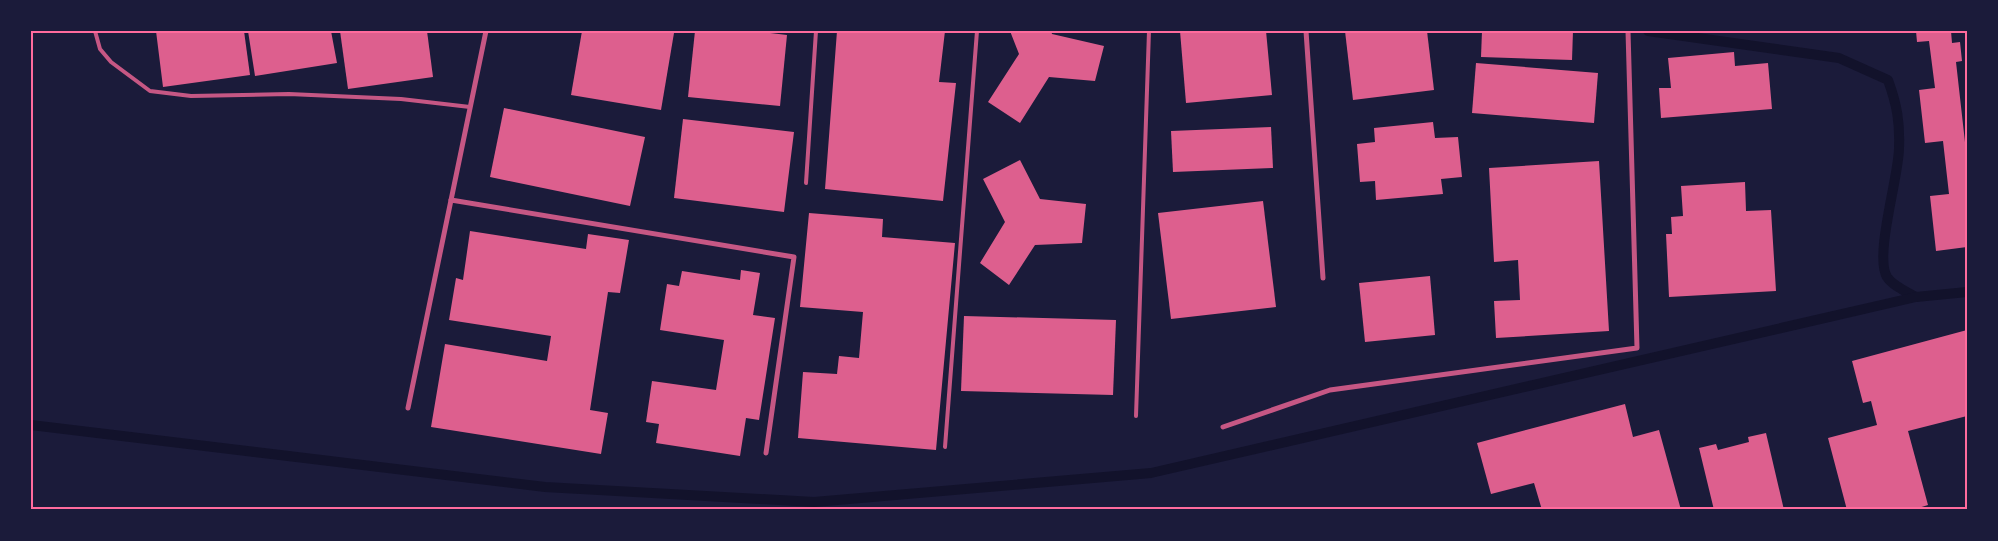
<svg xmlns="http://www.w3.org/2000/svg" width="1998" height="541" font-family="'Titillium Web',sans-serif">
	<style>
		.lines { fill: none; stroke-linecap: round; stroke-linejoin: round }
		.stream { stroke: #12122b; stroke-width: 10 }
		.building { fill: #dd5f8e }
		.service { stroke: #c65784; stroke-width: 4 }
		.minor { stroke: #c65784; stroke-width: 5 }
		.neatline { fill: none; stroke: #ff6b9d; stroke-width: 2 }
	</style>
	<rect width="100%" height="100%" fill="#1b1b3a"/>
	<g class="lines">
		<g class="stream">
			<path d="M1648,31L1839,58L1888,80C1897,105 1900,122 1899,148C1899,176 1874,256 1887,277C1893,286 1907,292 1916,297"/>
			<path d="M31,425L545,487L814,502L1151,473L1916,297L1967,292"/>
		</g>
	</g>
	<g class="building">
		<path d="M156,31H244L250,75L163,87Z"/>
		<path d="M248,31H331L337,63L255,76Z"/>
		<path d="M340,31H427L433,77L348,89Z"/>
		<path d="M582,31L674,33L661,110L571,95Z"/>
		<path d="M695,31H754L787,35L780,106L688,97Z"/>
		<path d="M837,31H945L939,82L956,83L943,201L825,189Z"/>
		<path d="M1010,31H1051L1052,34L1104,46L1095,81L1049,77L1020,123L988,102L1019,54Z"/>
		<path d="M1180,31H1266L1272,95L1186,103Z"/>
		<path d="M1345,31H1427L1434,90L1353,100Z"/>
		<path d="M1482,31H1573L1572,60L1481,57Z"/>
		<path d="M1916,31H1951L1952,43L1960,42L1962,61L1956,62L1967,160V247L1936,251L1930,196L1949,194L1943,141L1925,143L1919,90L1935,88L1929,41L1917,42Z"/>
		<path d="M1734,52L1735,66L1768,63L1772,109L1661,118L1659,88H1671L1668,58Z"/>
		<path d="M1476,63L1598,73L1594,123L1472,113Z"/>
		<path d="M504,108L645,137L630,206L490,177Z"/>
		<path d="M683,119L794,132L784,212L674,198Z"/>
		<path d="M1433,122L1435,138L1458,137L1462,177L1441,179L1443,194L1376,200L1375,181L1360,182L1357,144L1375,142L1374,128Z"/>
		<path d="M1271,127L1273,168L1173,172L1171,131Z"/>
		<path d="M1020,160L1040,199L1086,204L1082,243L1035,245L1009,285L980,263L1005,222L983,179Z"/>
		<path d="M1599,161L1609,331L1496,338L1494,301L1520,300L1518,260L1494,262L1489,168Z"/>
		<path d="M1745,182L1746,211L1771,210L1776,291L1669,297L1666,234H1672L1671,217L1683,216L1681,186Z"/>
		<path d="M1263,201L1276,307L1171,319L1158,213Z"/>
		<path d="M809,213L883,219L882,237L955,243L936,450L798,438L803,372L837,374L839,356L859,358L863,312L800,307Z"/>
		<path d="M470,231L586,249L588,234L629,240L620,293L608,292L590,410L608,413L601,454L431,427L445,344L547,361L551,336L449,320L456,278L463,280Z"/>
		<path d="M741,270L760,273L753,315L775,318L759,420L746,418L740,456L656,443L659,424L646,422L652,381L716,390L724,340L660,330L667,284L679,286L682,271L740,280Z"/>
		<path d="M1430,276L1435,335L1365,342L1359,283Z"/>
		<path d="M964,316L1116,320L1113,395L961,391Z"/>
		<path d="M1967,330V416L1908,431L1928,505L1912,510H1847L1828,438L1877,425L1871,401L1863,403L1852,361Z"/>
		<path d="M1625,404L1633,437L1659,430L1681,510H1542L1534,483L1491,494L1477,443Z"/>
		<path d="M1766,433L1784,510H1714L1699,448L1716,444L1718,450L1749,442L1748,437Z"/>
	</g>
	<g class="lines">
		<g class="service">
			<path d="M95,31L100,49L111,62L150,91L191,96L289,94L356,97L401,99L470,107"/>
			<path d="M806,183L816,31"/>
			<path d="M1136,416L1149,31"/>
			<path d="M945,447L977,31"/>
		</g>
		<g class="minor">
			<path d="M1306,31L1323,278"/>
			<path d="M451,200L794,257L766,453"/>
			<path d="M408,408L486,31"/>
			<path d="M1223,427L1330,390L1637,348L1628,31"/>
		</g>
	</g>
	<rect width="1998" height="541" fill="none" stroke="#1b1b3a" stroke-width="65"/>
	<rect x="32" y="32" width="1934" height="476" class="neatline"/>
</svg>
